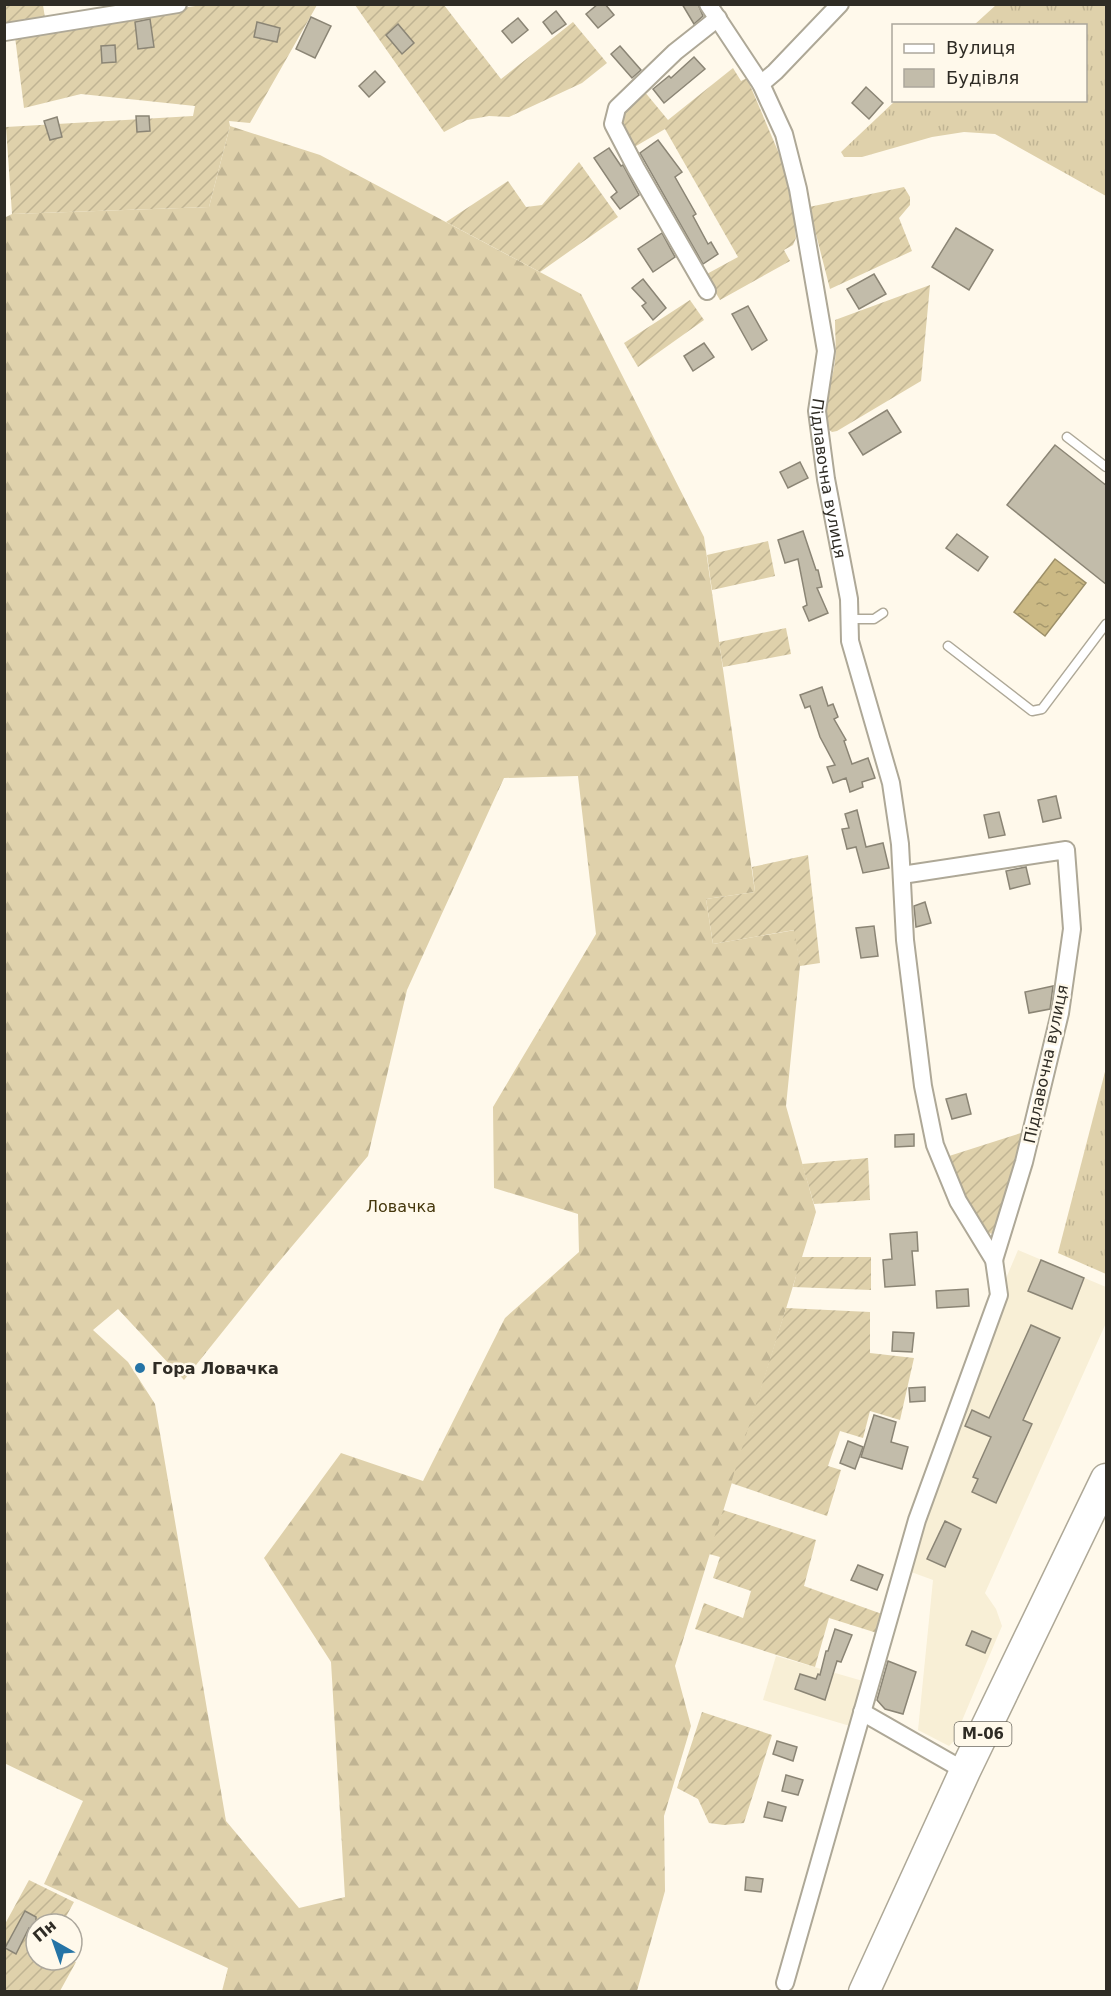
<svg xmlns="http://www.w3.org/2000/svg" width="1111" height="1996" font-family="'DejaVu Sans',sans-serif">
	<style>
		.built { fill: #f8efd6 }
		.grass { fill: url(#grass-tufts) }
		.forest { fill: url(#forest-firs); fill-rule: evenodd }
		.garden { fill: url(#garden-furrows) }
		.water { fill: url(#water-ripples); stroke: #9c8f68; stroke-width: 1.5 }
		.building { fill: #c2bcaa; stroke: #8b8575; stroke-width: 1.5 }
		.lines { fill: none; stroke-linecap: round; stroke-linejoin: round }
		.lane-casing { stroke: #aea897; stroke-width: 11 }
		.street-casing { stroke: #aea897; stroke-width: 20 }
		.highway-casing { stroke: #aea897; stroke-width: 33 }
		.lane { stroke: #fff; stroke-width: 8 }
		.street { stroke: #fff; stroke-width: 16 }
		.highway { stroke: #fff; stroke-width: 30 }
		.poi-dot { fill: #2574a6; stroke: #fff9eb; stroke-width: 2 }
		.labels { text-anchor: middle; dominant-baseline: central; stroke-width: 5; stroke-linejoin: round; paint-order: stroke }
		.shield { fill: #fff9eb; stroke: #6d6a60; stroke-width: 1.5 }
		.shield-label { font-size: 15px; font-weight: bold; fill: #2f2c25 }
		.street-label { font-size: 16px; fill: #2f2c25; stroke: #fff9eb }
		.park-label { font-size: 16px; fill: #45370c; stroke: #fff9eb }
		.poi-label { font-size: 16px; font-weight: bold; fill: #2f2c25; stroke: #fff9eb; text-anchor: start }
	</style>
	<defs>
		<pattern id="grass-tufts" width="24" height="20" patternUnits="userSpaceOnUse" patternTransform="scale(1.5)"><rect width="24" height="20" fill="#dfd1ab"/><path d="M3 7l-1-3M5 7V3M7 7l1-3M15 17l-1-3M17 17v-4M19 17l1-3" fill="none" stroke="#c0b493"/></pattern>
		<pattern id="forest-firs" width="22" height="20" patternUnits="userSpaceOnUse" patternTransform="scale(1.5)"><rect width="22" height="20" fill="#dfd1ab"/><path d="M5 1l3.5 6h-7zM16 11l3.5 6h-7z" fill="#c0b493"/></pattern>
		<pattern id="garden-furrows" width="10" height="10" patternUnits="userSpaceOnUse" patternTransform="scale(1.5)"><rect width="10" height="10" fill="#dfd1ab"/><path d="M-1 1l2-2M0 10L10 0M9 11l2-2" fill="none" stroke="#c0b493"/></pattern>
		<pattern id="water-ripples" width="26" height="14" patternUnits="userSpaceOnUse" patternTransform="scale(1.5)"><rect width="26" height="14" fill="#cbb984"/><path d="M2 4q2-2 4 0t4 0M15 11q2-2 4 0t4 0" fill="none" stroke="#a5976c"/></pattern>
	</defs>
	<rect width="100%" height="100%" fill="#fff9eb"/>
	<g class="built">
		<path d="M1018,1250L1106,1287V1323L985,1593L996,1609L1002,1626L953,1742L949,1746L918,1730L933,1580L903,1569L999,1295Z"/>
		<path d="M776,1656L863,1681L850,1726L763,1700Z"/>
	</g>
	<g class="grass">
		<path d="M996,5H1106V196L995,134L964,132L932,137L862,157H844L841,152L895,101L1086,100V26L974,25Z"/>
		<path d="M1106,1068V1274L1058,1253Z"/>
	</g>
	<path class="forest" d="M230,126L320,155L581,294L704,537L755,892L706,899L713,944L795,930L800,966L786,1106L816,1212L675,1666L691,1726L664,1816L665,1891L637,1991H222L228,1968L44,1884L83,1801L4,1763V218L12,214L209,207ZM578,776L596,934L493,1107L494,1188L578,1214L579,1252L505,1318L423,1481L341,1453L264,1558L331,1662L345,1897L299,1908L226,1821L155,1404L128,1362L93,1330L118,1309L184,1380L272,1270L368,1156L407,990L504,778Z"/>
	<g class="garden">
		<path d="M5,5H43L45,18L5,30Z"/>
		<path d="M201,5H317L250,123L229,121L230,126L209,207L12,214L6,127L193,116L195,106L81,94L24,108L15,37Z"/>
		<path d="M355,5H444L501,79L573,22L607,63L582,83L509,117L489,116L467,120L444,132Z"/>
		<path d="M733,68L741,81L747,78L786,170L792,198L796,238L793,245L784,250L790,261L720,300L705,275L738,257L665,129L631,149L618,122L624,111L644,91L668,120Z"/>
		<path d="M579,162L618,217L540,272L446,222L508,181L526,207L542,205Z"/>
		<path d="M904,187L910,197V205L899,218L912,251L830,289L809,207Z"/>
		<path d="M930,285L921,381L837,431L832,432L828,429C822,405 829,392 834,368C837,353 835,335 835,320Z"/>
		<path d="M690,300L704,320L638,367L624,343Z"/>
		<path d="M768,541L775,576L712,590L707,555Z"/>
		<path d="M786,628L791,654L723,667L719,642Z"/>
		<path d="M808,855L820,963L800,966L794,930L713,944L706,899L755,892L752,867Z"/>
		<path d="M1024,1132L995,1234L987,1233L978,1224L946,1157Z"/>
		<path d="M868,1158L870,1200L814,1204L802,1164Z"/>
		<path d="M801,1257H871V1290L793,1287Z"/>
		<path d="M786,1308L870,1312V1353L914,1358L900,1420L870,1411L863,1438L840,1431L828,1466L841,1470L827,1516L731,1483Z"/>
		<path d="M723,1510L816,1540L804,1586L882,1614L877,1633L829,1618L815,1667L695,1629L704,1603L743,1618L751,1591L713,1578L720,1557L709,1554Z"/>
		<path d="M702,1712L772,1735L744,1823L724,1825L709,1823L698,1799L677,1788Z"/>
		<path d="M29,1880L74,1902L62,1924H36V1960H72L76,1962L60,1991L5,1992V1924Z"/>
	</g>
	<path class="water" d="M1055,559L1086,583L1045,636L1014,612Z"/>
	<g class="building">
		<path d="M598,4H605L614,15L598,28L586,14Z"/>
		<path d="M682,4H698L703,16L694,24Z"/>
		<path d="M556,11L566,24L552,34L543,22Z"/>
		<path d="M311,17L331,26L315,58L296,49Z"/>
		<path d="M518,18L528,30L512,43L502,31Z"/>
		<path d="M150,19L154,47L138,49L135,22Z"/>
		<path d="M257,22L280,28L277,42L254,37Z"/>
		<path d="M398,24L414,43L402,54L386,35Z"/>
		<path d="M115,45L116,62L102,63L101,46Z"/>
		<path d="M620,46L641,70L632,78L611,54Z"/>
		<path d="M694,57L705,69L664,103L653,89L669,76L671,78Z"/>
		<path d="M375,71L385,82L369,97L359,86Z"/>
		<path d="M866,87L883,103L869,119L852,103Z"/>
		<path d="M136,116H149L150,131L137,132Z"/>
		<path d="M57,117L62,137L50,140L44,121Z"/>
		<path d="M658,140L682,172L675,177L696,214L693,216L708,244L711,242L718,254L703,264L640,153Z"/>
		<path d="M609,148L621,166L623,165L639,195L620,209L611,197L617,192L594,158Z"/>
		<path d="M956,228L993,250L969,290L932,267Z"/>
		<path d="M662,233L675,257L653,272L638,249Z"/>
		<path d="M874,274L886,294L859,309L847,289Z"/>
		<path d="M643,279L666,308L653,320L642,306L646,303L632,288Z"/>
		<path d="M748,306L767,340L752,350L732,314Z"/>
		<path d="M704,343L714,357L693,371L684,356Z"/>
		<path d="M887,410L901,432L863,455L849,433Z"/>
		<path d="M1055,445L1107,486V585L1007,505Z"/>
		<path d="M800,462L808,478L788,488L780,472Z"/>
		<path d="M803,531L816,570H818L822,587L817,588L828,613L809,621L803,607L807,605L798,559L785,563L778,540Z"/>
		<path d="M957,534L988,557L978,571L946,548Z"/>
		<path d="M822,687L828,706L833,704L838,717L834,719L846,740L844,741L852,764L868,758L875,778L862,782L863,787L850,792L846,778L833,783L827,767L835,765L820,737L810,706L805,708L800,695Z"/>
		<path d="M1056,796L1061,818L1043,822L1038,800Z"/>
		<path d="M857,810L866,847L883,843L889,868L863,873L856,847L847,849L842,829L849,828L845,814Z"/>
		<path d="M999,812L1005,835L989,838L984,815Z"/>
		<path d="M1026,867L1030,884L1010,889L1006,871Z"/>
		<path d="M925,902L931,923L916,927L914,906Z"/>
		<path d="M874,926L878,956L861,958L856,928Z"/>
		<path d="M1053,986L1050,1009L1029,1013L1025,992Z"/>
		<path d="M966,1094L971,1114L952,1119L946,1099Z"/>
		<path d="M914,1134V1146L895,1147V1135Z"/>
		<path d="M917,1232L918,1251H912L915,1285L885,1287L883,1260L892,1259L890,1234Z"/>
		<path d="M1041,1260L1084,1278L1072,1309L1028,1291Z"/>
		<path d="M968,1289L969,1306L937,1308L936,1291Z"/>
		<path d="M1031,1325L1060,1338L1023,1420L1032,1424L996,1503L972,1492L978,1479L973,1477L991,1437L965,1426L972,1410L989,1418Z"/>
		<path d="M893,1332L914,1333L912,1352L892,1351Z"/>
		<path d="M925,1387V1401L910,1402L909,1388Z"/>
		<path d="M874,1415L896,1422L891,1442L908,1447L902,1469L861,1457Z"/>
		<path d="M848,1441L863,1447L855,1469L840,1463Z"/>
		<path d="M945,1521L961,1529L945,1567L927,1559Z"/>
		<path d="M858,1565L883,1575L877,1590L851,1580Z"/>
		<path d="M835,1629L852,1635L841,1662L837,1661L825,1700L795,1689L800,1674L816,1679L818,1674L820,1675L826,1651H828Z"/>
		<path d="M972,1631L991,1639L985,1653L966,1645Z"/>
		<path d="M888,1661L916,1672L903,1714L885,1709L877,1700Z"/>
		<path d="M777,1741L797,1747L793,1761L773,1754Z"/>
		<path d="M786,1775L803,1780L798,1795L782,1791Z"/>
		<path d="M768,1802L786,1807L782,1821L764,1817Z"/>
		<path d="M746,1877L763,1879L761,1892L745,1890Z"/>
		<path d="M25,1911L36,1917V1931L29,1928L16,1954L5,1948Z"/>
	</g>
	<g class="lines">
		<defs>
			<g id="lane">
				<path d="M1067,437L1106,467"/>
				<path d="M851,619H874L883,613"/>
				<path d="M948,646L1032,711L1042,709L1106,624"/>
			</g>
			<g id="street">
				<path id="s1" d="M708,4L761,84L784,134L798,189L826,351L817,411L826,479L849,599L850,641L891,783L900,844L905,940L923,1086L935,1145L958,1201L994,1260L999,1295L917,1520L785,1983"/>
				<path d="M5,32L178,4"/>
				<path d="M761,84L775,72L840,4"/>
				<path d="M707,291L636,168L613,124L617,108L675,52L718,18"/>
				<path d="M902,875L1066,850L1072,929L1060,1013L1024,1162L994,1260"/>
				<path d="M862,1712L965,1771"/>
			</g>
			<path id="highway" d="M864,1992L965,1771L1106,1479"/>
		</defs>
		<use href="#lane" class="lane-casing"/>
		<use href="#street" class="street-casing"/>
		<use href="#highway" class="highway-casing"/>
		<use href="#lane" class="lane"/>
		<use href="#street" class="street"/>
		<use href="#highway" class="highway"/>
	</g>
	<circle class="poi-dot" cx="140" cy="1368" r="6"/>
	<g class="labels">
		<rect class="shield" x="954.5" y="1722" width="57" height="24" rx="4.5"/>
		<g class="shield-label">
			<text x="983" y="1734">М-06</text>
		</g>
		<g class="street-label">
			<text stroke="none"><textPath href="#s1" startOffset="501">Підлавочна вулиця</textPath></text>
			<text transform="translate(1046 1064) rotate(-78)">Підлавочна вулиця</text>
		</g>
		<g class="park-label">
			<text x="401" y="1206">Ловачка</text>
		</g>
		<g class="poi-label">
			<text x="152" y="1368">Гора Ловачка</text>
		</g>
	</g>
	<rect width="1111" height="1996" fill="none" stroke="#2f2c25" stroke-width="12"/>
	<rect x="892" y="24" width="195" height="78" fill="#fff9eb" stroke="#aca79c" stroke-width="1.5"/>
	<rect x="904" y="44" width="30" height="9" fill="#ffffff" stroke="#aca79c" stroke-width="1.5"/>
	<text x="946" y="54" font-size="18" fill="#2f2c25">Вулиця</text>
	<rect x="904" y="69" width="30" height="18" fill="#c2bcaa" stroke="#aca79c" stroke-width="1.5"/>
	<text x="946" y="84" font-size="18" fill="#2f2c25">Будівля</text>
	<g transform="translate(54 1942) rotate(320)"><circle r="28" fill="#fff9eb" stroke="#aca79c" stroke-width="1.5"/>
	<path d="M0-4.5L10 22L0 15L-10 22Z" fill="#2574a6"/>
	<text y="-9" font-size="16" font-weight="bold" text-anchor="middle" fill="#2f2c25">Пн</text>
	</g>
</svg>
